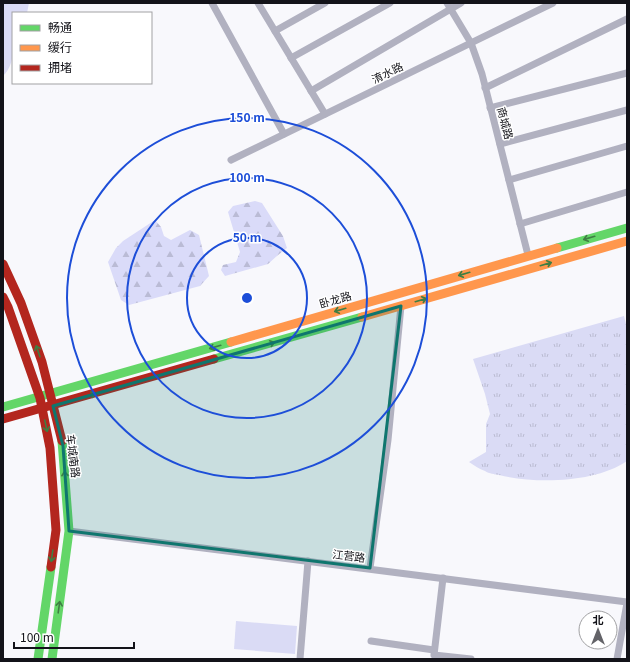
<svg xmlns="http://www.w3.org/2000/svg" width="630" height="662" font-family="Georgia,'Noto Sans SC',serif">
	<style>
		.grass { fill: url(#grass-tufts) }
		.forest { fill: url(#forest-firs) }
		.green { fill: #dadbf5 }
		.lines { fill: none; stroke-linecap: round; stroke-linejoin: round }
		.street { stroke: #b1b1c0; stroke-width: 7 }
		.fast { stroke: #63d668; stroke-width: 9 }
		.slow { stroke: #ff974d; stroke-width: 9 }
		.jam { stroke: #b3261e; stroke-width: 9 }
		.oneway { stroke: #3f7e44 }
		.marked { fill: #0f766e; fill-opacity: 0.2; stroke: #0f766e; stroke-width: 3; stroke-linejoin: round }
		.ring { fill: none; stroke: #1d4ed8; stroke-width: 2 }
		.labels { text-anchor: middle; dominant-baseline: central; stroke-width: 3; stroke-linejoin: round; paint-order: stroke }
		.street-label { font-size: 11px; fill: #131319; stroke: #fff }
		.centre { fill: #1d4ed8; stroke: #fff; stroke-width: 2 }
		.ring-label { font-size: 12px; text-anchor: middle; font-weight: bold; fill: #1d4ed8; stroke: #fff; stroke-width: 3; stroke-linejoin: round; paint-order: stroke }
	</style>
	<defs>
		<pattern id="grass-tufts" width="24" height="20" patternUnits="userSpaceOnUse"><rect width="24" height="20" fill="#dadbf5"/><path d="M3 7l-1-3M5 7V3M7 7l1-3M15 17l-1-3M17 17v-4M19 17l1-3" fill="none" stroke="#babbd1"/></pattern>
		<pattern id="forest-firs" width="22" height="20" patternUnits="userSpaceOnUse"><rect width="22" height="20" fill="#dadbf9"/><path d="M5 1l3.5 6h-7zM16 11l3.5 6h-7z" fill="#babbd5"/></pattern>
	</defs>
	<rect width="100%" height="100%" fill="#f8f8fc"/>
	<path class="grass" d="M624,316L627,328V461C595,483 536,484 499,475C495,474 489,474 485,471C479,469 474,465 469,462L486,452V424L490,414L485,394L473,359Z"/>
	<g class="forest">
		<path d="M255,201L262,203L283,236L287,248L278,255L268,264L225,276L221,270L223,265L236,262L240,252L228,212L233,206Z"/>
		<path d="M155,220L161,227L164,236L171,240L190,230L199,235L209,276L200,286L129,305L121,300L108,262L116,248L123,241Z"/>
	</g>
	<g class="green">
		<path d="M3,3H29L27,13H13C13,32 18,63 3,76Z"/>
		<path d="M236,621L297,626L295,654L234,649Z"/>
	</g>
	<g class="lines">
		<g class="street">
			<path d="M212,3L284,134"/>
			<path d="M258,3L325,114"/>
			<path d="M447,3L471,43L482,74L528,255"/>
			<path d="M275,31L325,3"/>
			<path d="M291,58L390,3"/>
			<path d="M485,88L627,19"/>
			<path d="M311,91L461,3"/>
			<path d="M490,108L627,73"/>
			<path d="M500,144L627,110"/>
			<path d="M231,160L553,3"/>
			<path d="M509,180L627,146"/>
			<path d="M520,224L627,192"/>
			<path d="M69,531L627,602"/>
			<path d="M370,568L388,440L401,306"/>
			<path d="M443,578L434,655L471,659"/>
			<path d="M371,641L434,650"/>
			<path d="M300,659L308,561"/>
			<path d="M617,659L627,603"/>
		</g>
		<g class="fast">
			<path d="M557,248L627,228"/>
			<path d="M214,359L362,317"/>
			<path d="M3,407L231,342"/>
			<path d="M38,659L51,567"/>
			<path d="M52,659L69,531L62,441"/>
		</g>
		<g class="slow">
			<path d="M362,317L627,241"/>
			<path d="M231,342L557,248"/>
		</g>
		<g class="jam">
			<path d="M3,264L21,303L42,362L62,441"/>
			<path d="M3,297L8,307L40,398L50,448L56,530L51,567"/>
			<path d="M3,419L214,359"/>
		</g>
	</g>
	<defs><path id="oneway-shaft" d="M-6 0H5M1.5-3L5.5 0L1.5 3" fill="none" stroke-width="1.6" stroke-linecap="round" stroke-linejoin="round"/></defs>
	<g class="oneway">
		<use href="#oneway-shaft" transform="translate(589 238) rotate(164)"/>
		<use href="#oneway-shaft" transform="translate(546 264) rotate(-16)"/>
		<use href="#oneway-shaft" transform="translate(464 274) rotate(164)"/>
		<use href="#oneway-shaft" transform="translate(421 300) rotate(-16)"/>
		<use href="#oneway-shaft" transform="translate(340 310) rotate(164)"/>
		<use href="#oneway-shaft" transform="translate(269 344) rotate(-16)"/>
		<use href="#oneway-shaft" transform="translate(215 347) rotate(164)"/>
		<use href="#oneway-shaft" transform="translate(38 351) rotate(-109)"/>
		<use href="#oneway-shaft" transform="translate(90 395) rotate(-16)"/>
		<use href="#oneway-shaft" transform="translate(46 426) rotate(78)"/>
		<use href="#oneway-shaft" transform="translate(65 477) rotate(-94)"/>
		<use href="#oneway-shaft" transform="translate(52 556) rotate(98)"/>
		<use href="#oneway-shaft" transform="translate(59 607) rotate(-82)"/>
	</g>
	<path class="marked" d="M401,306L370,568L69,531L63,446L53,406Z"/>
	<g class="ring">
		<circle cx="247" cy="298" r="60"/>
		<circle cx="247" cy="298" r="120"/>
		<circle cx="247" cy="298" r="180"/>
	</g>
	<g class="labels">
		<g class="street-label">
			<text transform="translate(387 72) rotate(-26)">淯水路</text>
			<text transform="translate(506 123) rotate(75)">商城路</text>
			<text transform="translate(335 299) rotate(-16)">卧龙路</text>
			<text transform="translate(74 456) rotate(83)">车城南路</text>
			<text transform="translate(349 555) rotate(7)">江营路</text>
		</g>
	</g>
	<circle cx="247" cy="298" r="6" class="centre"/>
	<g class="ring-label">
		<text x="247" y="122">150 m</text>
		<text x="247" y="182">100 m</text>
		<text x="247" y="242">50 m</text>
	</g>
	<rect width="630" height="662" fill="none" stroke="#131319" stroke-width="8"/>
	<rect x="12" y="12" width="140" height="72" fill="#ffffff" stroke="#a1a1a3"/>
	<rect x="20" y="25" width="20" height="6" fill="#63d668" stroke="#a1a1a3"/>
	<text x="48" y="32" font-size="12" fill="#131319">畅通</text>
	<rect x="20" y="45" width="20" height="6" fill="#ff974d" stroke="#a1a1a3"/>
	<text x="48" y="52" font-size="12" fill="#131319">缓行</text>
	<rect x="20" y="65" width="20" height="6" fill="#b3261e" stroke="#a1a1a3"/>
	<text x="48" y="72" font-size="12" fill="#131319">拥堵</text>
	<g transform="translate(598 630)"><circle r="19" fill="#ffffff" stroke="#a1a1a3"/>
	<path d="M0-3L7 15L0 10L-7 15Z" fill="#636368"/>
	<text y="-6" font-size="11" font-weight="bold" text-anchor="middle" fill="#131319">北</text>
	</g>
	<path d="M14 642v6h120v-6" fill="none" stroke="#131319" stroke-width="2"/>
	<text x="20" y="642" font-size="12" fill="#131319" stroke="#ffffff" stroke-width="3" paint-order="stroke">100 m</text>
</svg>
